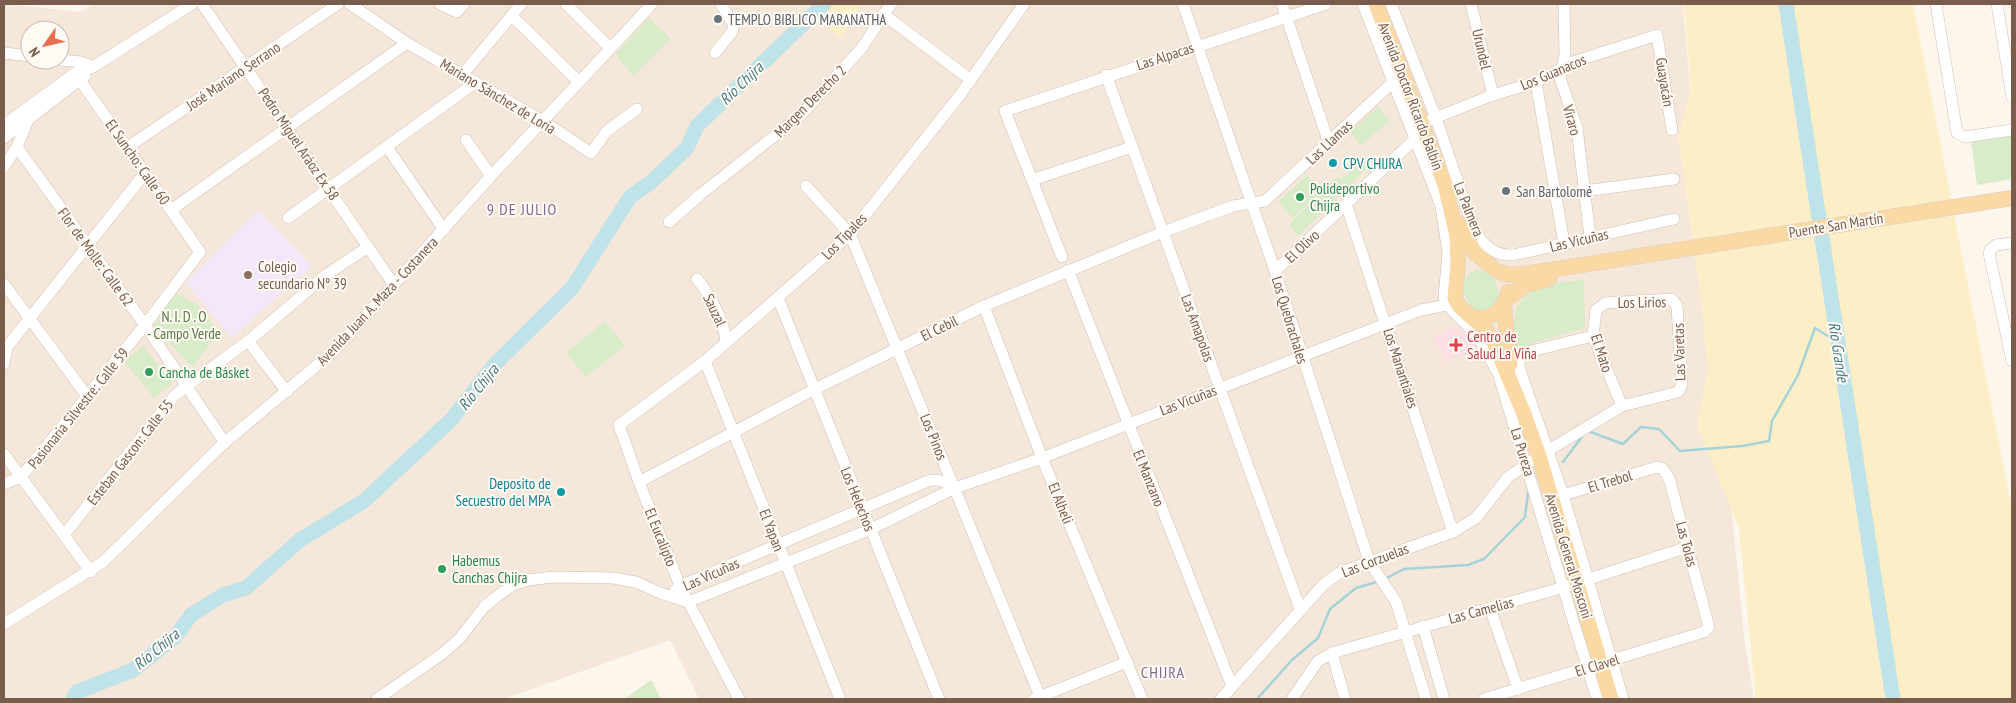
<svg xmlns="http://www.w3.org/2000/svg" width="2016" height="703" font-family="'PT Sans Narrow',sans-serif">
	<style>
		.residential { fill: #f5e8da; fill-rule: evenodd }
		.education { fill: #f3e8fa }
		.medical { fill: #fbdfe3 }
		.green { fill: #d8ecc9 }
		.sand { fill: #fcefc7 }
		.lines { fill: none; stroke-linecap: round; stroke-linejoin: round }
		.stream { stroke: #a5d3da; stroke-width: 2.5 }
		.river { stroke: #bfe3e8; stroke-width: 15 }
		.minor-casing { stroke: #d1beb0; stroke-width: 12 }
		.major-casing { stroke: #dad1cd; stroke-width: 16 }
		.minor { stroke: #fff; stroke-width: 11 }
		.major { stroke: #fbd9a5; stroke-width: 15 }
		.worship-dot { fill: #6b7280; stroke: #fffaf3; stroke-width: 2 }
		.culture-dot { fill: #0f9aa8; stroke: #fffaf3; stroke-width: 2 }
		.leisure-dot { fill: #2e9e5b; stroke: #fffaf3; stroke-width: 2 }
		.education-dot { fill: #8d6e63; stroke: #fffaf3; stroke-width: 2 }
		.health-dot { fill: #e0444e; stroke: #fffaf3; stroke-width: 2 }
		.labels { text-anchor: middle; dominant-baseline: central; stroke-width: 4; stroke-linejoin: round; paint-order: stroke }
		.worship-label { font-size: 15px; fill: #5b616d; stroke: #fffaf3; text-anchor: start }
		.street-label { font-size: 15px; fill: #7a5c4d; stroke: #fffaf3 }
		.culture-label { font-size: 15px; fill: #0d838f; stroke: #fffaf3; text-anchor: start }
		.leisure-label { font-size: 15px; fill: #27864d; stroke: #fffaf3; text-anchor: start }
		.education-label { font-size: 15px; fill: #785e54; stroke: #fffaf3; text-anchor: start }
		.park-label { font-size: 15px; fill: #537a41; stroke: #fffaf3 }
		.health-label { font-size: 15px; fill: #be3a42; stroke: #fffaf3; text-anchor: start }
		.water-label { font-size: 16px; font-style: italic; fill: #437c86; stroke: #fffaf3 }
		.neighbourhood-label { font-size: 16px; letter-spacing: 1px; fill: #846695; stroke: #fffaf3 }
	</style>
	<rect width="100%" height="100%" fill="#fdf6ec"/>
	<path class="residential" d="M4,4L81,12L94,4H1683L1694,137L1745,644L1754,699H699L670,640L504,699H4ZM30,30H60V60H30Z"/>
	<path class="education" d="M259,211L312,266L232,338L186,283L229,238Z"/>
	<path class="medical" d="M1456,327L1469,335L1477,351L1444,362L1438,345H1435L1432,337L1445,333L1447,328Z"/>
	<g class="green">
		<path d="M649,18L671,39L634,76L615,54Z"/>
		<path d="M1378,107L1390,121L1361,145L1350,132Z"/>
		<path d="M2012,135V179L1977,185L1971,141Z"/>
		<path d="M1355,156L1367,159L1377,158L1299,236L1289,225L1333,180L1348,175Z"/>
		<path d="M1307,175L1322,191L1293,218L1278,202Z"/>
		<path d="M1475,270C1494,269 1499,286 1498,302L1482,313L1471,308L1463,290L1466,277Z"/>
		<path d="M1584,280L1585,328L1513,349C1509,292 1531,283 1584,280Z"/>
		<path d="M175,293L197,304L219,333L192,367L154,326Z"/>
		<path d="M605,321L625,346L586,377L566,353Z"/>
		<path d="M143,346L173,383L154,398L124,361Z"/>
		<path d="M651,680L661,699H624Z"/>
	</g>
	<g class="sand">
		<path d="M807,4H861L840,39Z"/>
		<path d="M1684,4H1913L2012,510V699H1756L1739,528L1697,425L1708,371L1702,308L1678,136L1691,91Z"/>
	</g>
	<g class="lines">
		<g class="stream">
			<path d="M1588,431L1623,444L1641,427L1659,429L1680,451L1742,446L1769,441L1772,421L1798,375L1815,328L1837,342"/>
			<path d="M1563,462L1584,434"/>
			<path d="M1385,579L1404,569L1468,565L1484,559L1525,517L1528,493"/>
			<path d="M1257,699L1292,660L1318,638L1330,609L1356,588L1377,582"/>
		</g>
		<g class="river">
			<path d="M1786,4L1893,699"/>
			<path d="M73,699L77,692L133,670L176,636L191,615L223,595L246,588L300,540L364,501L452,419L494,365L572,288L630,197L650,183L687,148L697,126L824,4"/>
		</g>
		<defs>
			<g id="minor">
				<path d="M202,4L394,285"/>
				<path d="M350,4L407,43L543,121L591,153L607,131L637,109"/>
				<path d="M440,4L457,12L464,4"/>
				<path d="M566,4L610,48"/>
				<path d="M1183,4L1275,271L1369,561L1396,602L1426,699"/>
				<path d="M1282,4L1329,143"/>
				<path d="M1363,4L1441,206L1448,253L1444,297L1447,305"/>
				<path d="M1391,4L1436,118L1472,224C1480,241 1491,256 1513,255L1674,219"/>
				<path d="M1471,4L1493,95"/>
				<path d="M1564,4L1565,56L1560,78L1577,128L1590,237"/>
				<path d="M1936,4L1957,133L1965,137L2012,130"/>
				<path d="M1997,4L2012,97"/>
				<path d="M883,14L971,80"/>
				<path d="M512,16L579,82"/>
				<path d="M4,53L30,56"/>
				<path d="M715,53L732,32L734,25L721,4"/>
				<path d="M60,60L81,62L93,67"/>
				<path d="M463,74L521,4"/>
				<path d="M1106,75L1300,609"/>
				<path d="M1536,82L1564,243"/>
				<path d="M1430,120L1493,95L1536,82L1573,62L1657,35L1672,130"/>
				<path d="M4,125L75,73L93,67L192,4"/>
				<path d="M4,138L85,76"/>
				<path d="M466,140L491,176"/>
				<path d="M17,147L145,325L225,443"/>
				<path d="M128,147L338,4"/>
				<path d="M387,147L444,230"/>
				<path d="M4,167L17,147L28,120"/>
				<path d="M1032,180L1132,147"/>
				<path d="M806,186L850,234L1041,699"/>
				<path d="M1585,191L1674,179"/>
				<path d="M1346,204L1453,532"/>
				<path d="M171,210L407,43"/>
				<path d="M288,218L476,82"/>
				<path d="M669,222L701,194L801,115L861,49L891,4"/>
				<path d="M2012,243L1996,245L1991,249L1989,253L2012,361"/>
				<path d="M1062,257L1005,111L1326,4"/>
				<path d="M1068,270L1232,686"/>
				<path d="M1275,271L1416,138"/>
				<path d="M697,279C711,296 724,321 726,342"/>
				<path d="M4,284L87,396"/>
				<path d="M778,298L939,699"/>
				<path d="M1447,305L1478,337L1498,373L1597,699"/>
				<path d="M984,306L1042,458L1142,699"/>
				<path d="M1593,336L1527,352C1519,356 1519,360 1519,367L1563,495L1623,699"/>
				<path d="M248,341L287,392"/>
				<path d="M705,361L840,699"/>
				<path d="M4,364L7,347L145,173"/>
				<path d="M4,454L91,572"/>
				<path d="M639,482L813,390L984,306L1163,232L1233,206L1265,201L1393,82L1404,76"/>
				<path d="M4,484L21,477L145,325L200,252L75,73"/>
				<path d="M64,535L175,395L252,338L326,275L368,247"/>
				<path d="M675,591L680,586L928,481C939,478 945,482 955,488"/>
				<path d="M1490,608L1518,689"/>
				<path d="M4,624L103,562L222,445L335,350L491,176L652,4"/>
				<path d="M1423,626L1444,699"/>
				<path d="M1332,653L1345,699"/>
				<path d="M377,699L442,654L460,638L484,607L496,597L513,585L528,580L553,577L613,578L636,582L660,593L688,602L871,529L955,488L1042,458L1421,310L1447,305L1459,306"/>
				<path d="M739,699L680,586L639,482L619,425L705,361L850,234L960,95L1024,4"/>
				<path d="M1034,699L1127,662"/>
				<path d="M1221,699L1324,584L1339,573L1453,532L1476,518L1508,477L1539,456L1622,406L1678,392L1682,385L1677,306L1672,299L1605,303L1596,310L1593,336L1622,406"/>
				<path d="M1292,699L1318,661L1332,653L1564,587L1688,547"/>
				<path d="M1484,699L1704,632L1709,627L1669,478L1663,469L1657,467L1563,495"/>
			</g>
			<g id="major">
				<path d="M1376,4L1450,198"/>
				<path d="M1446,189L1457,236L1458,263L1455,298L1459,306L1486,330L1494,342L1524,414L1539,456L1611,699"/>
				<path d="M1461,224L1474,252L1493,268"/>
				<path d="M1499,272L1510,275L1524,274L2012,198"/>
				<path d="M1506,300L1525,285L1549,279"/>
				<path d="M1504,305L1510,364"/>
				<path d="M1469,315C1487,324 1505,311 1508,292"/>
			</g>
		</defs>
		<use href="#minor" class="minor-casing"/>
		<use href="#major" class="major-casing"/>
		<use href="#minor" class="minor"/>
		<use href="#major" class="major"/>
	</g>
	<g class="worship-dot">
		<circle cx="718" cy="19" r="5"/>
		<circle cx="1506" cy="191" r="5"/>
	</g>
	<g class="culture-dot">
		<circle cx="1333" cy="163" r="5"/>
		<circle cx="561" cy="492" r="5"/>
	</g>
	<g class="leisure-dot">
		<circle cx="1300" cy="197" r="5"/>
		<circle cx="149" cy="372" r="5"/>
		<circle cx="442" cy="569" r="5"/>
	</g>
	<circle class="education-dot" cx="248" cy="275" r="5"/>
	<path class="health-dot" d="M1453.5 337.5h5v5h5v5h-5v5h-5v-5h-5v-5h5z"/>
	<g class="labels">
		<g class="worship-label">
			<text x="728" y="19">TEMPLO BIBLICO MARANATHA</text>
			<text x="1516" y="191">San Bartolomé</text>
		</g>
		<g class="street-label">
			<text transform="translate(1482 49) rotate(77)">Urundel</text>
			<text transform="translate(1165 56) rotate(-18)">Las Alpacas</text>
			<text transform="translate(1553 72) rotate(-23)">Los Guanacos</text>
			<text transform="translate(233 76) rotate(-34)">José Mariano Serrano</text>
			<text transform="translate(1665 82) rotate(81)">Guayacán</text>
			<text transform="translate(498 96) rotate(31)">Mariano Sánchez de Loria</text>
			<text transform="translate(1411 96) rotate(69)">Avenida Doctor Ricardo Balbín</text>
			<text transform="translate(810 101) rotate(-45)">Margen Derecho 2</text>
			<text transform="translate(1572 120) rotate(74)">Viraro</text>
			<text transform="translate(1329 142) rotate(-43)">Las Llamas</text>
			<text transform="translate(299 144) rotate(56)">Pedro Miguel Aráoz Ex 58</text>
			<text transform="translate(138 162) rotate(55)">El Suncho: Calle 60</text>
			<text transform="translate(1469 209) rotate(68)">La Palmera</text>
			<text transform="translate(1836 225) rotate(-9)">Puente San Martín</text>
			<text transform="translate(844 236) rotate(-46)">Los Tipales</text>
			<text transform="translate(1579 240) rotate(-13)">Las Vicuñas</text>
			<text transform="translate(1302 246) rotate(-43)">El Olivo</text>
			<text transform="translate(96 257) rotate(54)">Flor de Molle: Calle 62</text>
			<text transform="translate(377 301) rotate(-47)">Avenida Juan A. Maza - Costanera</text>
			<text transform="translate(1642 302) rotate(-1)">Los Lirios</text>
			<text transform="translate(715 310) rotate(65)">Sauzal</text>
			<text transform="translate(1290 320) rotate(73)">Los Quebrachales</text>
			<text transform="translate(939 328) rotate(-26)">El Cebil</text>
			<text transform="translate(1198 328) rotate(70)">Las Amapolas</text>
			<text transform="translate(1679 352) rotate(-92)">Las Varetas</text>
			<text transform="translate(1602 353) rotate(72)">El Mato</text>
			<text transform="translate(1401 368) rotate(72)">Los Manantiales</text>
			<text transform="translate(1188 400) rotate(-21)">Las Vicuñas</text>
			<text transform="translate(78 408) rotate(-51)">Pasionaria Silvestre: Calle 59</text>
			<text transform="translate(934 437) rotate(68)">Los Pinos</text>
			<text transform="translate(130 452) rotate(-52)">Esteban Gascon: Calle 55</text>
			<text transform="translate(1523 452) rotate(73)">La Pureza</text>
			<text transform="translate(1149 478) rotate(68)">El Manzano</text>
			<text transform="translate(1610 481) rotate(-17)">El Trebol</text>
			<text transform="translate(858 499) rotate(68)">Los Helechos</text>
			<text transform="translate(1061 503) rotate(68)">El Alheli</text>
			<text transform="translate(772 530) rotate(69)">El Yapan</text>
			<text transform="translate(661 537) rotate(68)">El Eucalipto</text>
			<text transform="translate(1687 544) rotate(75)">Las Tolas</text>
			<text transform="translate(1569 556) rotate(73)">Avenida General Mosconi</text>
			<text transform="translate(1375 560) rotate(-21)">Las Corzuelas</text>
			<text transform="translate(711 574) rotate(-24)">Las Vicuñas</text>
			<text transform="translate(1481 610) rotate(-15)">Las Camelias</text>
			<text transform="translate(1597 665) rotate(-17)">El Clavel</text>
		</g>
		<g class="culture-label">
			<text x="1343" y="163">CPV CHIJRA</text>
			<text x="551" y="483" text-anchor="end">Deposito de<tspan x="551" dy="17">Secuestro del MPA</tspan></text>
		</g>
		<g class="leisure-label">
			<text x="1310" y="188">Polideportivo<tspan x="1310" dy="17">Chijra</tspan></text>
			<text x="159" y="372">Cancha de Básket</text>
			<text x="452" y="560">Habemus<tspan x="452" dy="17">Canchas Chijra</tspan></text>
		</g>
		<g class="education-label">
			<text x="258" y="266">Colegio<tspan x="258" dy="17">secundario Nº 39</tspan></text>
		</g>
		<g class="park-label">
			<text x="184" y="316">N. I. D . O<tspan x="184" dy="17">- Campo Verde</tspan></text>
		</g>
		<g class="health-label">
			<text x="1467" y="336">Centro de<tspan x="1467" dy="17">Salud La Viña</tspan></text>
		</g>
		<g class="water-label">
			<text transform="translate(741 83) rotate(-44)">Río Chijra</text>
			<text transform="translate(1839 352) rotate(81)">Río Grande</text>
			<text transform="translate(478 387) rotate(-51)">Río Chijra</text>
			<text transform="translate(156 649) rotate(-40)">Río Chijra</text>
		</g>
		<g class="neighbourhood-label">
			<text x="522" y="209">9 DE JULIO</text>
			<text x="1163" y="672">CHIJRA</text>
		</g>
	</g>
	<rect width="2016" height="703" fill="none" stroke="#7a5c4d" stroke-width="10"/>
	<g transform="translate(45 45) rotate(236)"><circle r="24" fill="#fffaf3" stroke="#cabbb1"/>
	<path d="M0-4L9 19L0 12L-9 19Z" fill="#e76f51"/>
	<text y="-8" font-size="14" font-weight="bold" text-anchor="middle" fill="#7a5c4d">N</text>
	</g>
</svg>
